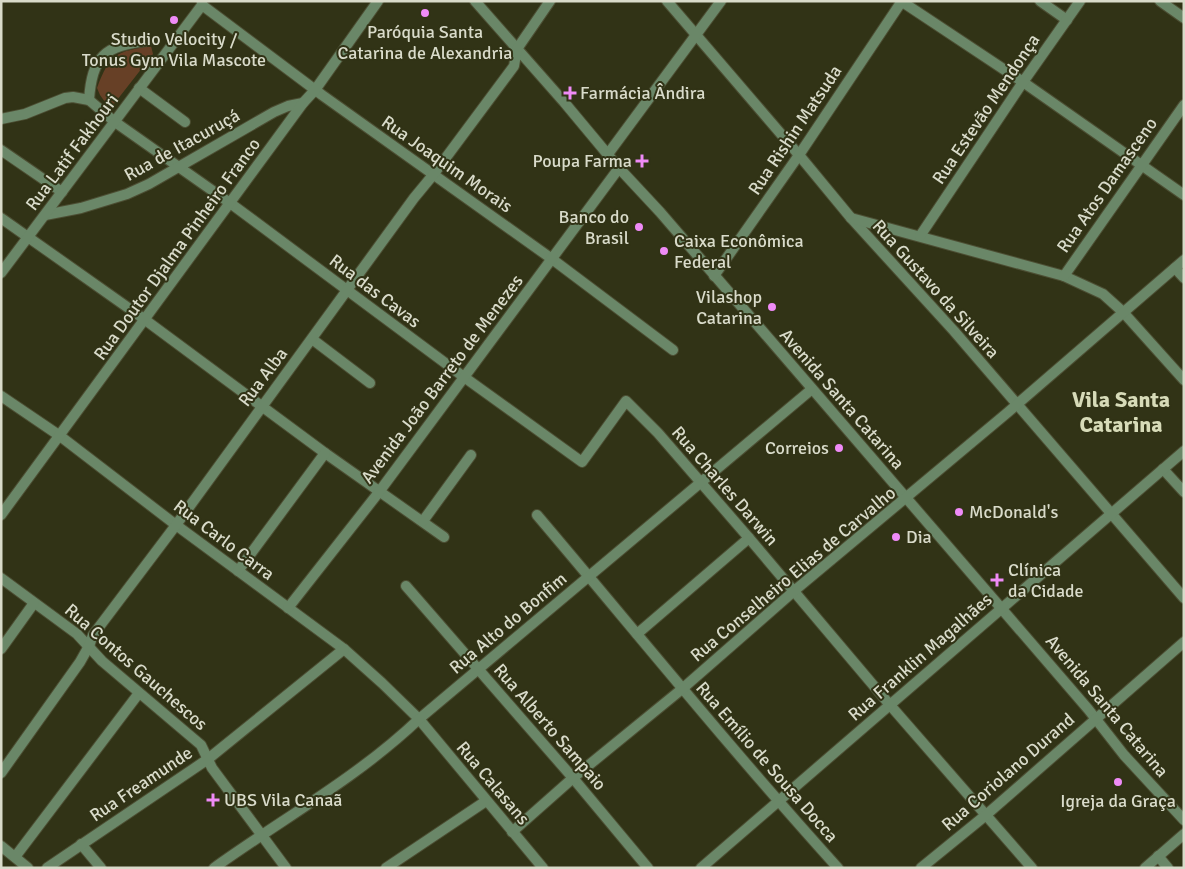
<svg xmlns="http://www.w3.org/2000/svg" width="1185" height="869" font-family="Signika,sans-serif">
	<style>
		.green { fill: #674026 }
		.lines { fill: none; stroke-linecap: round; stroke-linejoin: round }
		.minor-casing { stroke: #4c4e33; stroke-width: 12 }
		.minor { stroke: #6a8768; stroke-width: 10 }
		.poi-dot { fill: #ef8bf7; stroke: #313316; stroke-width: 2 }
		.labels { text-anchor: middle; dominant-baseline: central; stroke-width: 4; stroke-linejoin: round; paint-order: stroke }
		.poi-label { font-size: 18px; fill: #d9dbca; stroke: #313316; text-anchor: start }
		.street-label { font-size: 18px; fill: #d9dbca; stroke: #313316 }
		.district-label { font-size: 22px; font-weight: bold; fill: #d7dbb8; stroke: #313316 }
	</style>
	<rect width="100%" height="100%" fill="#313316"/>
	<path class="green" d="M151,46L153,54L110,109L100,95L97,88C110,53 116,52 151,46Z"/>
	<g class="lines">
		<defs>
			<g id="minor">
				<path d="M475,1L564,102L619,168L660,212L1088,709L1124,755L1184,820"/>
				<path d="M667,1L799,155L851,218L954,331L1184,598"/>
				<path d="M901,1L1023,82L1184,195"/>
				<path d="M1040,1L1067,20"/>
				<path d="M1160,1L1184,18"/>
				<path d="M202,5L322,95L552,259L673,350"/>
				<path d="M139,88L185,122"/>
				<path d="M89,100C92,56 105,45 148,41"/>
				<path d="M1,119L25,114L65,98L73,97L89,100L115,122L230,203L464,377L582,462L626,401L658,433L749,538L890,705L1032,868"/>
				<path d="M1,150L62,192"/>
				<path d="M608,154L721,1"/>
				<path d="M45,215L81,208L127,194L149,184L274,112L288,106L303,103"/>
				<path d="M1,218L144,319L325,453L444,537"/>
				<path d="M851,218L1064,276L1103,294L1123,312L1184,380"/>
				<path d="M920,236L1023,82L1080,1"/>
				<path d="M1175,268L1184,278"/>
				<path d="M1,273L202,5V1"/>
				<path d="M714,276L799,155L902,1"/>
				<path d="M1064,276L1184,105"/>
				<path d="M312,339L370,383"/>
				<path d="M1,396L60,436L176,525L344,649L382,683L419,719L543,868"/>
				<path d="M1163,469L1184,492"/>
				<path d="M1,515L303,103L315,90L378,1"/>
				<path d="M537,515C637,633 734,753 838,868"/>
				<path d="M423,521L471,455"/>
				<path d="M238,571L325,453"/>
				<path d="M1,578L77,634L102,661L201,745L212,768L286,868"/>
				<path d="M406,586L573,778L648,868"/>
				<path d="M288,608L379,492L619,168"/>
				<path d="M637,634L749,538"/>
				<path d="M1,649L34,603"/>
				<path d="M1,773L80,662L89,646L93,635L176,525L414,198L433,175L514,66L517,49L550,1"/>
				<path d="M512,832L573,778L682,689L794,591L1007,413L1184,260"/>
				<path d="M81,844L101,868"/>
				<path d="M1,846L28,868"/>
				<path d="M1158,856L1168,868"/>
				<path d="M15,857L139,693"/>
				<path d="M47,868L208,759L344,649"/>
				<path d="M214,868C282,819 357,778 419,719L812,389"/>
				<path d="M386,868L486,801"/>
				<path d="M701,868L1184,451"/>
				<path d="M921,868L986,815L1184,642"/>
				<path d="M1145,868L1184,834"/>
			</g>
		</defs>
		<use href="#minor" class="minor-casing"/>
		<use href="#minor" class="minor"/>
	</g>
	<g class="poi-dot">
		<circle cx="425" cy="13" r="5"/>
		<circle cx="174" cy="20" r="5"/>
		<path d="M567.5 85.5h5v5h5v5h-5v5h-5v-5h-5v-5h5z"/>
		<path d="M639.5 153.5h5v5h5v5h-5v5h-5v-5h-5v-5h5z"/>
		<circle cx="639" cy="227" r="5"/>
		<circle cx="664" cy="251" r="5"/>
		<circle cx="772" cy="307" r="5"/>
		<circle cx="839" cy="448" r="5"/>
		<circle cx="959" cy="512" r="5"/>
		<circle cx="896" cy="537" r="5"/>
		<path d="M994.5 572.5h5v5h5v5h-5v5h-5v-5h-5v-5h5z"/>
		<circle cx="1118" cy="782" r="5"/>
		<path d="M210.5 792.5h5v5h5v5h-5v5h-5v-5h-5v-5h5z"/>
	</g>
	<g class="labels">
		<g class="poi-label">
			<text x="425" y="32" text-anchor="middle">Paróquia Santa<tspan x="425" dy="21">Catarina de Alexandria</tspan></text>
			<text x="174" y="39" text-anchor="middle">Studio Velocity /<tspan x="174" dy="21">Tonus Gym Vila Mascote</tspan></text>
			<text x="580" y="93">Farmácia Ândira</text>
			<text x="632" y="161" text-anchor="end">Poupa Farma</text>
			<text x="629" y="217" text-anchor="end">Banco do<tspan x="629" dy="21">Brasil</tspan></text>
			<text x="674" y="241">Caixa Econômica<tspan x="674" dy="21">Federal</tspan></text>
			<text x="762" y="297" text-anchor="end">Vilashop<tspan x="762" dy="21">Catarina</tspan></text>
			<text x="829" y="448" text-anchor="end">Correios</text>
			<text x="969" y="512">McDonald's</text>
			<text x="906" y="537">Dia</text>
			<text x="1008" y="570">Clínica<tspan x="1008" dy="21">da Cidade</tspan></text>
			<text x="224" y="800">UBS Vila Canaã</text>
			<text x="1118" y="801" text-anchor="middle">Igreja da Graça</text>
		</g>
		<g class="street-label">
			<text transform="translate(986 109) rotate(-56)">Rua Estevão Mendonça</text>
			<text transform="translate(795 130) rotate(-56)">Rua Rishin Matsuda</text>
			<text transform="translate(182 145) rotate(-29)">Rua de Itacuruçá</text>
			<text transform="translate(72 152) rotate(-53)">Rua Latif Fakhouri</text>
			<text transform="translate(447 164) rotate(35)">Rua Joaquim Morais</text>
			<text transform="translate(1107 185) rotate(-55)">Rua Atos Damasceno</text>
			<text transform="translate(177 249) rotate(-54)">Rua Doutor Djalma Pinheiro Franco</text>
			<text transform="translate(936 289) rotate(48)">Rua Gustavo da Silveira</text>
			<text transform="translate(375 291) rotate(37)">Rua das Cavas</text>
			<text transform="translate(263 377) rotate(-53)">Rua Alba</text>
			<text transform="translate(442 379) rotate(-53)">Avenida João Barreto de Menezes</text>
			<text transform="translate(842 399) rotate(49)">Avenida Santa Catarina</text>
			<text transform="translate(725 486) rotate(49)">Rua Charles Darwin</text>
			<text transform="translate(224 540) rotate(37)">Rua Carlo Carra</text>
			<text transform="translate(793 574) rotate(-40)">Rua Conselheiro Elias de Carvalho</text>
			<text transform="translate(508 623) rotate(-40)">Rua Alto do Bonfim</text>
			<text transform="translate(920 657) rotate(-41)">Rua Franklin Magalhães</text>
			<text transform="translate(136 667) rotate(41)">Rua Contos Gauchescos</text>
			<text transform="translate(1107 706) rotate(50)">Avenida Santa Catarina</text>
			<text transform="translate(550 727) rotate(49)">Rua Alberto Sampaio</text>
			<text transform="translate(767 762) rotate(49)">Rua Emílio de Sousa Docca</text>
			<text transform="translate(1008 772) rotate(-41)">Rua Coriolano Durand</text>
			<text transform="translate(493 783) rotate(50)">Rua Calasans</text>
			<text transform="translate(141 784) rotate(-34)">Rua Freamunde</text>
		</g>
		<g class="district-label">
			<text x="1121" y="399">Vila Santa<tspan x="1121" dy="25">Catarina</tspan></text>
		</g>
	</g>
	<rect width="1185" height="869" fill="none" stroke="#d9dbca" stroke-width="5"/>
</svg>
